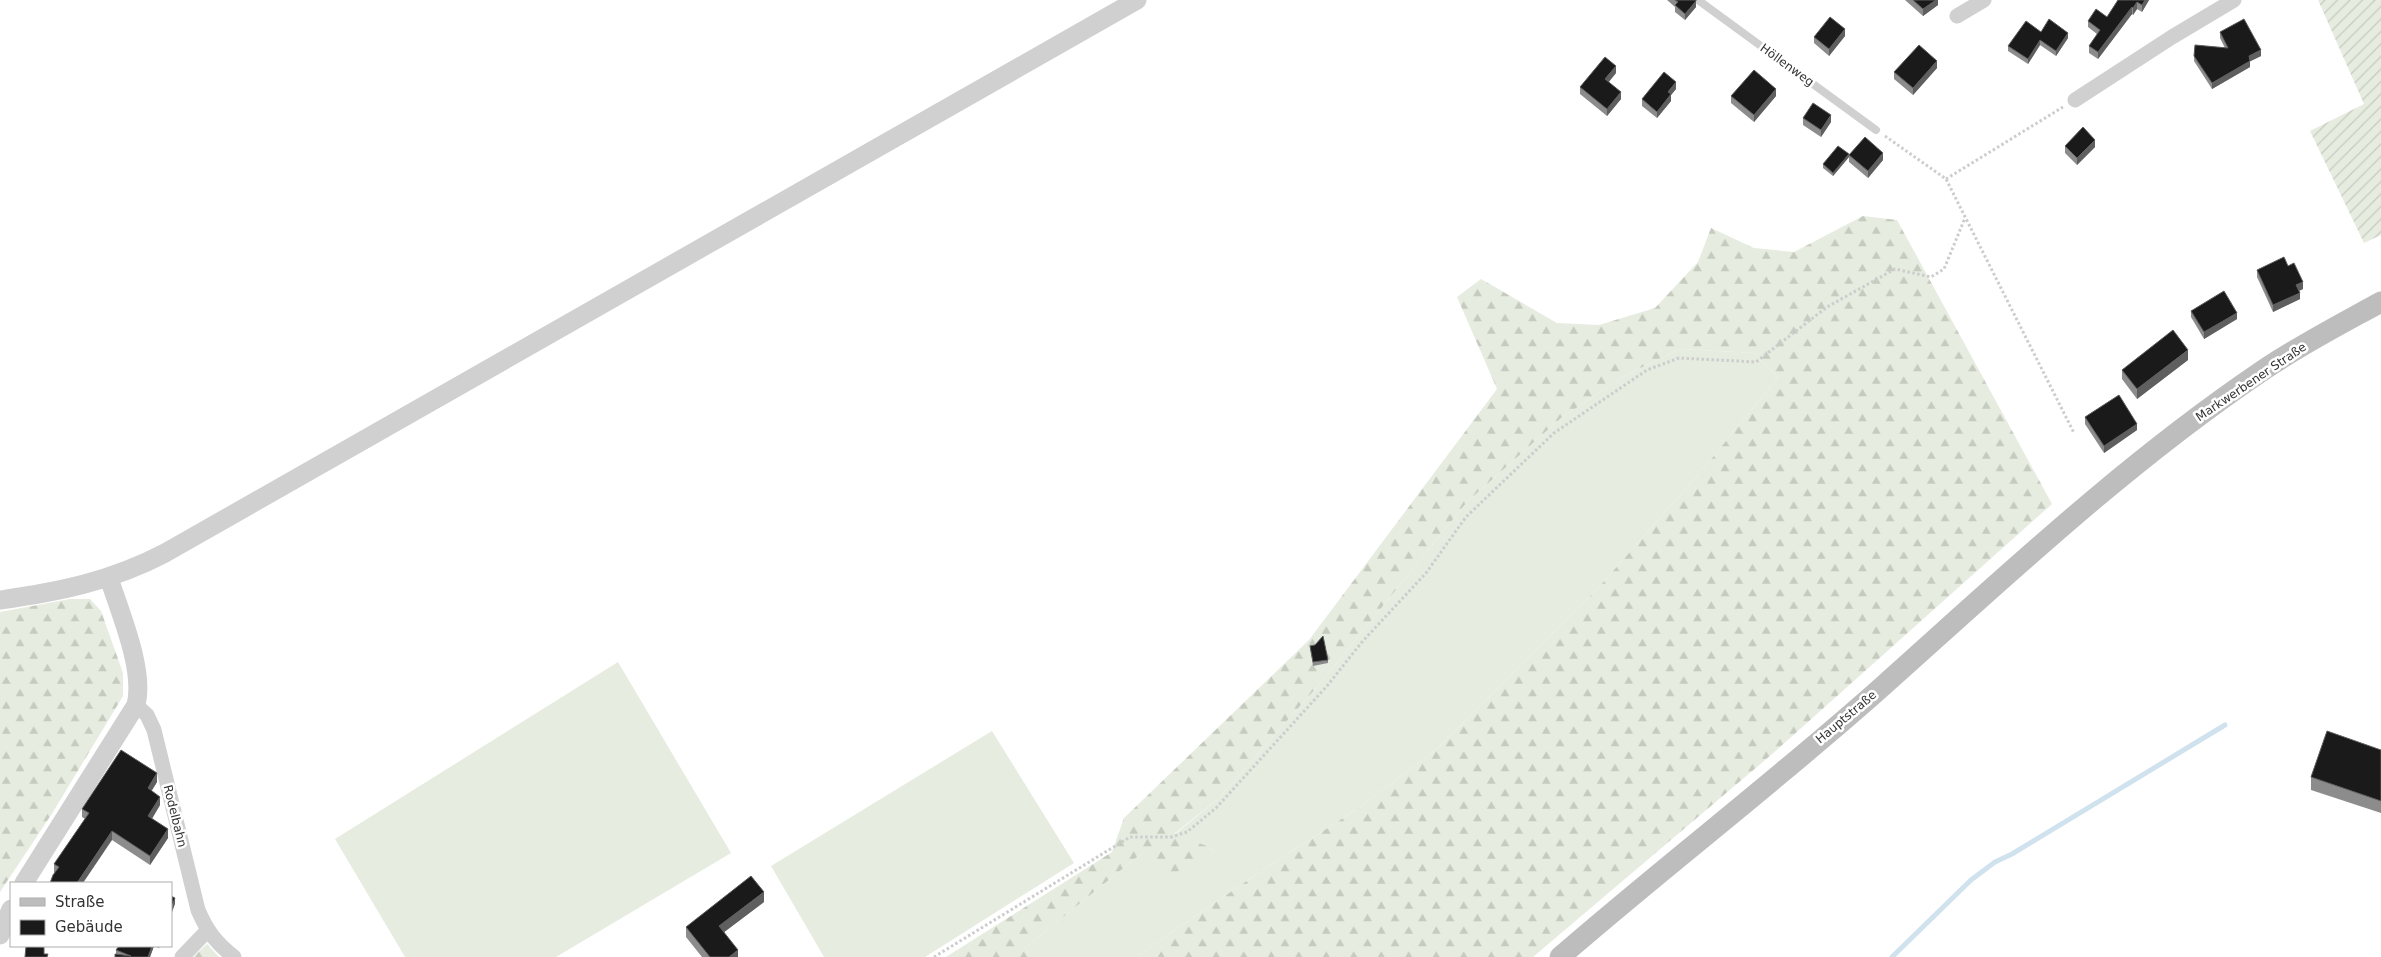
<svg xmlns="http://www.w3.org/2000/svg" width="2381" height="957" font-family="'DejaVu Sans',sans-serif">
	<style>
		.grass { fill: #e6ecdf }
		.forest { fill: url(#forest-firs) }
		.garden { fill: url(#garden-furrows) }
		.lines { fill: none; stroke-linecap: round; stroke-linejoin: round }
		.stream { stroke: #cfe2ee; stroke-width: 5 }
		.path { stroke: #cdcdcd; stroke-width: 3; stroke-dasharray: 2.5 2.5; stroke-linecap: butt }
		.service { stroke: #d0d0d0; stroke-width: 8 }
		.minor { stroke: #d0d0d0; stroke-width: 15 }
		.tertiary { stroke: #d0d0d0; stroke-width: 19 }
		.secondary { stroke: #bdbdbd; stroke-width: 21 }
		.wall { fill: #8c8c8c }
		.shaded-wall { fill: #5f5f5f }
		.building { fill: #1a1a1a; stroke: #5f5f5f }
		.labels { text-anchor: middle; dominant-baseline: central; stroke-width: 5; stroke-linejoin: round; paint-order: stroke }
		.street-label { font-size: 12px; fill: #333; stroke: #fff }
	</style>
	<defs>
		<pattern id="forest-firs" width="22" height="20" patternUnits="userSpaceOnUse" patternTransform="scale(1.25)"><rect width="22" height="20" fill="#e6ecdf"/><path d="M5 1l3.5 6h-7zM16 11l3.5 6h-7z" fill="#c6cbc0"/></pattern>
		<pattern id="garden-furrows" width="10" height="10" patternUnits="userSpaceOnUse" patternTransform="scale(1.25)"><rect width="10" height="10" fill="#e6ecdf"/><path d="M-1 1l2-2M0 10L10 0M9 11l2-2" fill="none" stroke="#c6cbc0"/></pattern>
	</defs>
	<rect width="100%" height="100%" fill="#fff"/>
	<g class="grass">
		<path d="M1680,349L1754,353L1778,377L1704,468L1598,588L1437,749L1354,811L1261,871L1136,957H1030L1025,948L1142,853L1215,854L1207,846L1174,835L1218,799L1323,680L1467,502L1561,418L1628,374Z"/>
		<path d="M618,662L731,853L556,957H405L335,839Z"/>
		<path d="M992,731L1074,863L925,957H824L771,866Z"/>
	</g>
	<g class="forest">
		<path d="M1863,216L1897,220L2052,504L1771,755L1533,957H1136L1261,871L1354,811L1437,749L1598,588L1704,468L1778,377L1754,353L1680,349L1628,374L1561,418L1467,502L1323,680L1218,799L1174,834L1207,846L1215,854L1168,876L1142,853L1025,948L1030,957H946L1112,852L1124,818L1309,640L1497,389L1457,297L1481,279L1557,323L1599,325L1655,308L1698,262L1711,228L1754,248L1794,252Z"/>
		<path d="M70,599H90L101,611L123,673V696L53,812L0,892V612Z"/>
		<path d="M207,944L219,957H193Z"/>
	</g>
	<path class="garden" d="M2318,0H2381V235L2364,243L2310,131L2364,104Z"/>
	<g class="lines">
		<path class="stream" d="M1892,957L1971,880L1995,862L2012,854L2225,725"/>
		<g class="path">
			<path d="M1885,136L1946,179L2074,433"/>
			<path d="M1946,179L2063,107"/>
			<path d="M934,957L1130,837H1171L1187,832L1216,808L1327,686L1362,642L1426,573L1466,517L1554,433L1647,370L1679,358L1756,362L1827,307L1895,269L1931,277L1944,269L1965,218"/>
		</g>
		<path class="service" d="M1698,0L1876,130"/>
		<g class="minor">
			<path d="M1957,16L1984,0"/>
			<path d="M2075,100L2172,37L2234,0"/>
			<path d="M136,705L147,715L154,730L198,910C207,931 216,943 234,957"/>
			<path d="M182,957L207,931"/>
		</g>
		<g class="tertiary">
			<path d="M0,600C58,592 112,581 165,553L1137,0"/>
			<path d="M24,883L136,705C145,670 120,613 109,578"/>
			<path d="M0,935L11,909"/>
		</g>
		<path class="secondary" d="M1560,957C1667,864 1779,779 1884,685C2006,576 2126,463 2262,371C2300,345 2341,324 2381,302"/>
	</g>
	<g class="wall">
		<path d="M1667,0H1696V7L1685,20L1675,12V7Z"/>
		<path d="M1905,0H1938V5L1923,16Z"/>
		<path d="M2118,0H2149L2142,12L2137,9L2133,15L2132,14L2098,59L2089,53V46L2097,34L2088,27V21L2107,17Z"/>
		<path d="M2041,32L2068,38L2056,56L2040,45L2028,64L2008,51V46Z"/>
		<path d="M2220,32L2261,56L2250,61V67L2212,89L2194,61L2195,45L2225,48L2220,38Z"/>
		<path d="M1845,36L1829,56L1814,43V37Z"/>
		<path d="M1937,68L1913,95L1894,79V72Z"/>
		<path d="M1616,73L1609,82L1621,99L1607,116L1580,94V87Z"/>
		<path d="M1676,89L1671,95V101L1657,118L1642,106V99Z"/>
		<path d="M1731,96H1776L1754,122L1731,103Z"/>
		<path d="M1803,118L1831,122L1821,137L1803,125Z"/>
		<path d="M2065,146L2095,147L2077,165L2065,153Z"/>
		<path d="M1849,155L1883,160L1868,178L1849,162Z"/>
		<path d="M1849,157L1833,176L1823,168V164Z"/>
		<path d="M2257,270L2303,289L2299,291L2300,299L2273,312L2257,277Z"/>
		<path d="M2191,311L2237,319L2204,339L2191,317Z"/>
		<path d="M2188,360L2137,399L2122,379V370Z"/>
		<path d="M2085,417L2137,430L2104,453L2085,424Z"/>
		<path d="M1310,646L1328,660V663L1313,666Z"/>
		<path d="M2381,750V813L2311,790V777Z"/>
		<path d="M157,782L151,791L160,805L152,819L168,838L150,865L112,840L54,873V864L85,819L82,817V809Z"/>
		<path d="M764,902L724,932L738,957H702L686,937V927Z"/>
		<path d="M119,946H160L159,948L154,946L150,957L116,955V950Z"/>
	</g>
	<g class="shaded-wall">
		<path d="M1936,0H1938V5L1923,16V9Z"/>
		<path d="M2145,0H2149L2142,12V5Z"/>
		<path d="M1696,1V7L1685,20V14Z"/>
		<path d="M2137,2V9L2133,15V8Z"/>
		<path d="M2132,7V14L2098,59V52Z"/>
		<path d="M1845,29V36L1829,56V49Z"/>
		<path d="M2068,33V38L2056,56V51Z"/>
		<path d="M2040,40V45L2028,64V59Z"/>
		<path d="M2261,50V56L2249,62V56Z"/>
		<path d="M1937,61V68L1913,95V88Z"/>
		<path d="M2250,61V67L2212,89V83Z"/>
		<path d="M1616,66V73L1605,86V79Z"/>
		<path d="M1676,82V89L1671,95V101L1657,118V112L1668,92Z"/>
		<path d="M1776,89V96L1754,122V115Z"/>
		<path d="M1621,92V99L1607,116V109Z"/>
		<path d="M1831,115V122L1821,137V130Z"/>
		<path d="M2095,140V147L2077,165V158Z"/>
		<path d="M1883,153V160L1868,178V171Z"/>
		<path d="M1849,154V157L1833,176V173Z"/>
		<path d="M2303,282V289L2296,292V285Z"/>
		<path d="M2300,293V299L2273,312V305Z"/>
		<path d="M2237,313V319L2204,339V332Z"/>
		<path d="M2188,350V360L2137,399V389Z"/>
		<path d="M2137,424V430L2104,453V446Z"/>
		<path d="M157,773V782L148,797V788Z"/>
		<path d="M160,797V805L148,825V816Z"/>
		<path d="M168,829V838L150,865V856Z"/>
		<path d="M112,831V840L83,883H77Z"/>
		<path d="M764,892V902L719,936V926Z"/>
		<path d="M175,898V904L171,915V909Z"/>
		<path d="M152,946H154L150,957H148Z"/>
		<path d="M738,950V957H729Z"/>
	</g>
	<g class="building">
		<path d="M1675,0H1696V1L1685,14L1675,5L1678,2Z"/>
		<path d="M1913,0H1936L1923,9Z"/>
		<path d="M2118,0H2145L2142,5L2137,2L2133,8L2132,7L2098,52L2089,46L2100,30L2088,21L2096,9L2107,17Z"/>
		<path d="M1830,17L1845,29L1829,49L1814,37Z"/>
		<path d="M2049,19L2068,33L2056,51L2040,40L2028,59L2008,46L2026,21L2041,32Z"/>
		<path d="M2244,19L2261,50L2249,56L2250,61L2212,83L2194,56L2195,45L2228,48L2220,32Z"/>
		<path d="M1919,45L1937,61L1913,88L1894,72Z"/>
		<path d="M1605,57L1616,66L1605,79L1621,92L1607,109L1580,87Z"/>
		<path d="M1754,70L1776,89L1754,115L1731,96Z"/>
		<path d="M1664,72L1676,82L1668,92L1671,94L1657,112L1642,99Z"/>
		<path d="M1813,103L1831,115L1821,130L1803,118Z"/>
		<path d="M2083,127L2095,140L2077,158L2065,146Z"/>
		<path d="M1865,137L1883,153L1868,171L1849,155Z"/>
		<path d="M1838,146L1849,154L1833,173L1823,164Z"/>
		<path d="M2284,257L2288,266L2294,263L2303,282L2296,285L2300,293L2273,305L2257,270Z"/>
		<path d="M2224,291L2237,313L2204,332L2191,311Z"/>
		<path d="M2173,330L2188,350L2137,389L2122,370Z"/>
		<path d="M2119,395L2137,424L2104,446L2085,417Z"/>
		<path d="M1323,636L1328,660L1313,662L1310,646L1315,645Z"/>
		<path d="M2327,731L2381,750V801L2311,777Z"/>
		<path d="M121,750L157,773L148,788L160,797L148,816L168,829L150,856L112,831L77,883H50L53,875L59,867L54,864L89,813L82,809Z"/>
		<path d="M751,876L764,892L719,926L738,950L729,957H710L686,927Z"/>
		<path d="M171,896L175,898L171,909Z"/>
		<path d="M26,946L44,947V954H48L47,957H25Z"/>
		<path d="M119,946H152L148,957H115V954L131,956L116,950Z"/>
	</g>
	<g class="labels">
		<g class="street-label">
			<text transform="translate(1787 65) rotate(36)">Höllenweg</text>
			<text transform="translate(2251 382) rotate(-34)">Markwerbener Straße</text>
			<text transform="translate(1846 717) rotate(-40)">Hauptstraße</text>
			<text transform="translate(175 816) rotate(76)">Rodelbahn</text>
		</g>
	</g>
	<rect x="10" y="882" width="162" height="65" fill="#ffffff" stroke="#adadad"/>
	<rect x="20" y="898" width="25" height="8" fill="#bdbdbd" stroke="#adadad"/>
	<text x="55" y="907" font-size="15" fill="#333333">Straße</text>
	<rect x="20" y="920" width="25" height="15" fill="#1a1a1a" stroke="#adadad"/>
	<text x="55" y="932" font-size="15" fill="#333333">Gebäude</text>
</svg>
